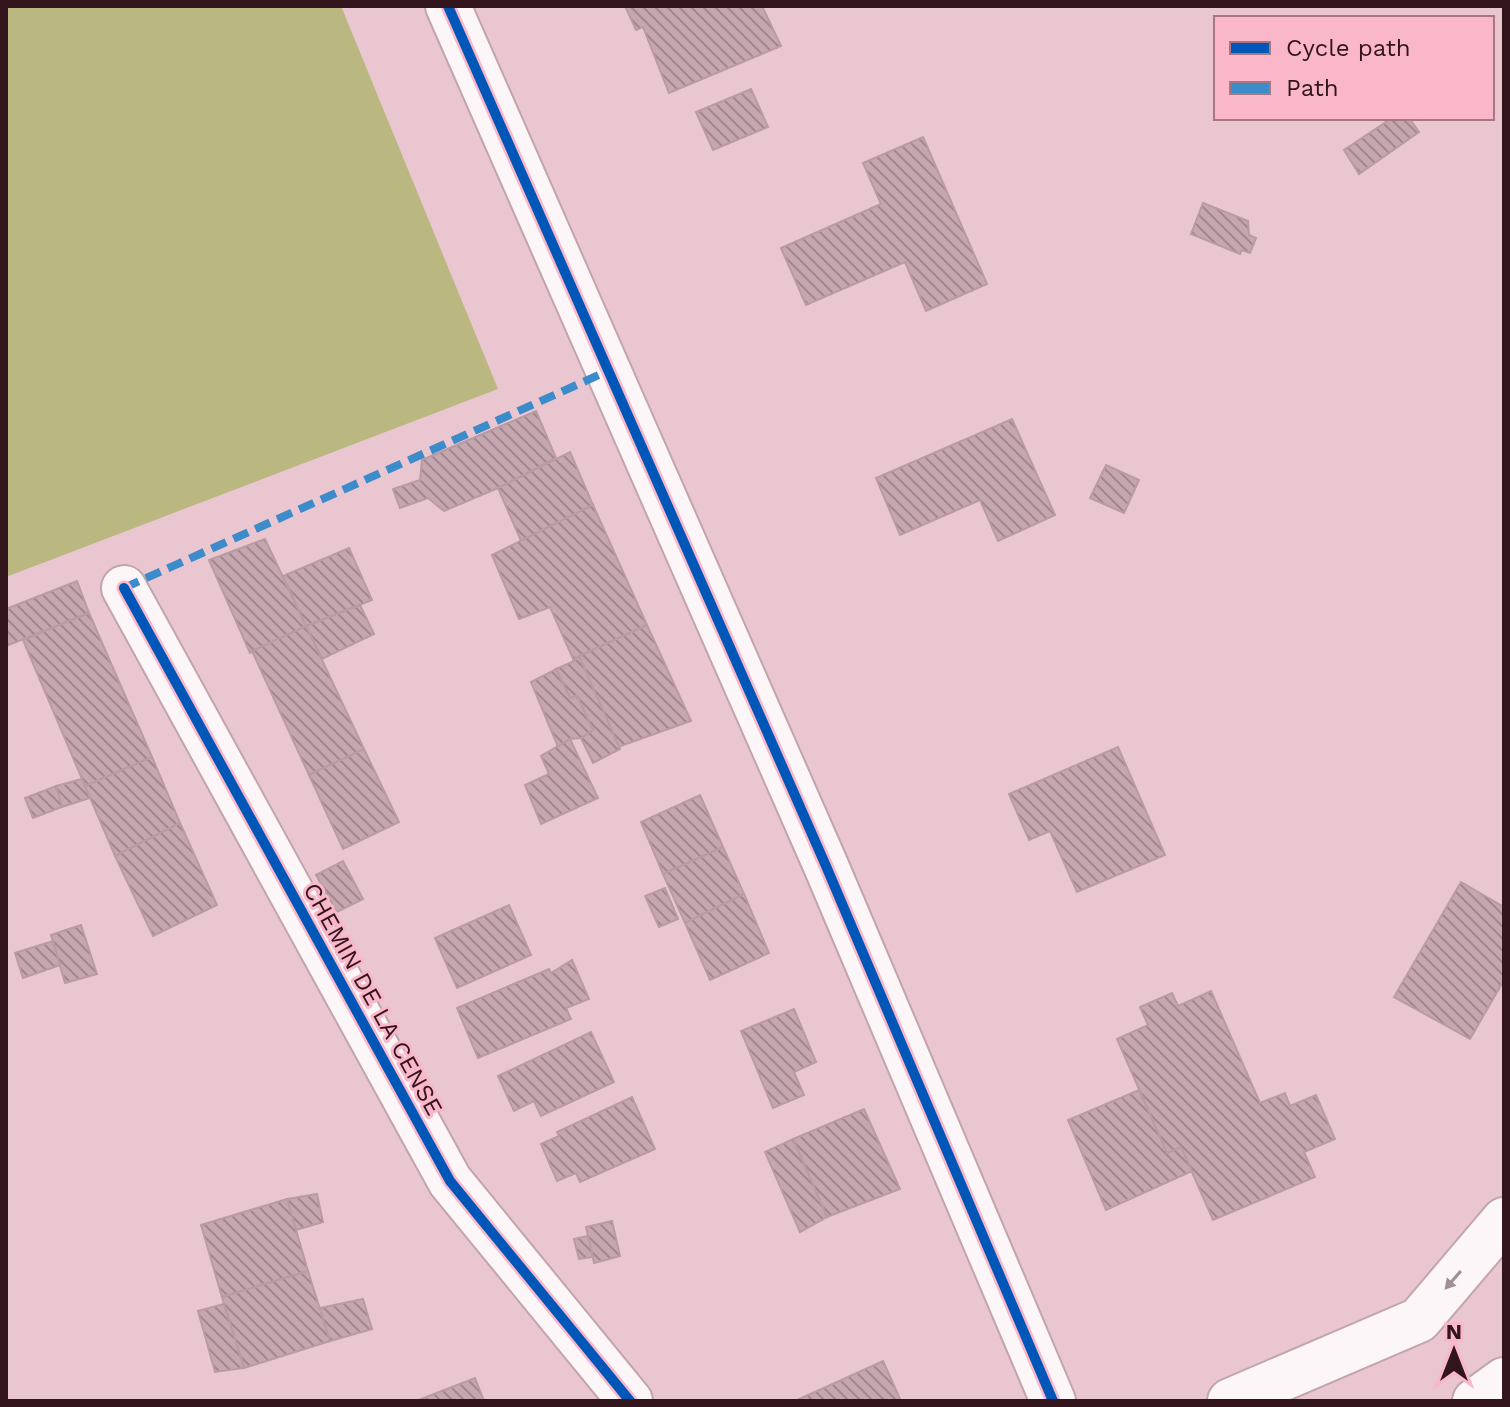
<svg xmlns="http://www.w3.org/2000/svg" width="1510" height="1407" font-family="'Work Sans',sans-serif">
	<style>
		.green { fill: #bab880 }
		.building { fill: url(#building-back-hatch); stroke: #b99ba3; stroke-width: 2 }
		.lines { fill: none; stroke-linecap: round; stroke-linejoin: round }
		.street-casing { stroke: #c2a4ac; stroke-width: 48 }
		.secondary-casing { stroke: #c2a4ac; stroke-width: 48 }
		.street { stroke: #fcf6f8; stroke-width: 44 }
		.secondary { stroke: #fcf6f8; stroke-width: 44 }
		.quiet { stroke: #3c8bca; stroke-width: 8; stroke-dasharray: 16 8; stroke-linecap: butt }
		.cycleway-casing { stroke: #f9b7c9; stroke-width: 15 }
		.cycleway { stroke: #0057b8; stroke-width: 10 }
		.oneway { fill: #a19095 }
		.labels { text-anchor: middle; dominant-baseline: central; stroke-width: 6; stroke-linejoin: round; paint-order: stroke }
		.street-label { font-size: 24px; fill: #32141d; stroke: #f9b7c9 }
	</style>
	<defs>
		<pattern id="building-back-hatch" width="6" height="6" patternUnits="userSpaceOnUse" patternTransform="scale(2)"><rect width="6" height="6" fill="#c6a7b0"/><path d="M-1 5l2 2M0 0l6 6M5-1l2 2" fill="none" stroke="#a1878f"/></pattern>
	</defs>
	<rect width="100%" height="100%" fill="#eac6d0"/>
	<path class="green" d="M6,6H341L498,389L6,577Z"/>
	<g class="building">
		<path d="M625,6H762L781,46L669,93L643,27L636,30Z"/>
		<path d="M751,89L768,127L713,150L696,112Z"/>
		<path d="M1392,118H1409L1419,132L1359,174L1344,150Z"/>
		<path d="M923,137L987,284L926,311L905,262L806,305L781,248L881,204L863,163Z"/>
		<path d="M1203,203L1248,221L1249,235L1256,238L1250,253L1242,250L1240,254L1191,234Z"/>
		<path d="M536,411L556,458L498,488L444,511L428,498L400,508L393,489L420,480L422,460Z"/>
		<path d="M1012,419L1055,515L998,541L980,500L900,535L876,478Z"/>
		<path d="M570,452L593,505L521,541L498,488Z"/>
		<path d="M1106,465L1139,480L1124,513L1090,498Z"/>
		<path d="M593,505L647,625L579,656L574,661L550,607L519,619L492,555Z"/>
		<path d="M265,539L306,626L250,653L209,560Z"/>
		<path d="M349,548L372,600L306,626L283,576Z"/>
		<path d="M77,581L89,613L6,646V609Z"/>
		<path d="M360,605L374,634L322,659L306,626Z"/>
		<path d="M89,613L152,757L85,786L23,640Z"/>
		<path d="M647,625L691,721L618,747L579,656Z"/>
		<path d="M306,626L364,749L309,775L252,651Z"/>
		<path d="M579,656L620,749L593,763L581,738L593,730L577,696L570,698L556,669L574,661Z"/>
		<path d="M556,669L570,698L577,696L593,730L581,738L570,739L558,747L531,682Z"/>
		<path d="M570,739L598,798L541,824L525,785L549,774L541,756Z"/>
		<path d="M1118,747L1165,855L1077,892L1050,831L1029,840L1009,794Z"/>
		<path d="M364,749L399,822L343,849L309,775Z"/>
		<path d="M152,757L180,823L115,856L85,786Z"/>
		<path d="M82,779L90,798L62,807L56,786Z"/>
		<path d="M56,786L62,807L33,818L25,798Z"/>
		<path d="M700,795L723,847L663,874L641,822Z"/>
		<path d="M180,823L217,905L153,936L115,856Z"/>
		<path d="M723,847L744,894L685,923L663,874Z"/>
		<path d="M343,861L363,899L337,912L316,875Z"/>
		<path d="M1461,882L1504,907V980L1470,1039L1394,997Z"/>
		<path d="M665,888L678,919L659,927L645,896Z"/>
		<path d="M744,894L769,953L710,980L685,923Z"/>
		<path d="M509,905L531,955L457,988L435,938Z"/>
		<path d="M81,925L97,974L65,983L51,935Z"/>
		<path d="M53,941L60,965L23,978L15,953Z"/>
		<path d="M572,960L589,999L566,1008L571,1019L478,1058L457,1008L549,969L551,973Z"/>
		<path d="M1211,991L1260,1103L1285,1093L1290,1106L1316,1095L1335,1139L1304,1152L1315,1177L1213,1220L1181,1147L1167,1153L1117,1039L1148,1025L1140,1007L1172,993L1178,1006Z"/>
		<path d="M794,1009L816,1062L794,1072L804,1095L773,1108L741,1031Z"/>
		<path d="M591,1032L614,1082L541,1116L534,1101L514,1111L498,1076Z"/>
		<path d="M1139,1090L1167,1153L1181,1147L1192,1171L1106,1210L1068,1120Z"/>
		<path d="M632,1097L655,1149L580,1182L576,1173L557,1181L541,1144L559,1136L557,1132Z"/>
		<path d="M864,1109L900,1189L827,1217L793,1139Z"/>
		<path d="M793,1139L827,1217L800,1232L765,1152Z"/>
		<path d="M317,1194L323,1222L296,1230L287,1199Z"/>
		<path d="M287,1199L308,1271L222,1297L201,1225Z"/>
		<path d="M612,1221L620,1256L594,1263L586,1227Z"/>
		<path d="M588,1236L593,1257L579,1259L574,1239Z"/>
		<path d="M308,1271L330,1341L244,1368L222,1297Z"/>
		<path d="M363,1299L372,1329L330,1341L320,1308Z"/>
		<path d="M224,1304L244,1368L215,1372L198,1311Z"/>
		<path d="M883,1361L901,1401H795Z"/>
		<path d="M475,1378L484,1401H416Z"/>
	</g>
	<g class="lines">
		<defs>
			<g id="street">
				<path d="M124,588L450,1181L630,1401"/>
				<path d="M1230,1401L1419,1320L1504,1220"/>
				<path d="M1475,1401L1504,1380"/>
			</g>
			<path id="secondary" d="M448,6L826,866L1053,1401"/>
		</defs>
		<use href="#street" class="street-casing"/>
		<use href="#secondary" class="secondary-casing"/>
		<use href="#street" class="street"/>
		<use href="#secondary" class="secondary"/>
		<path class="quiet" d="M124,588L610,370"/>
		<defs>
			<g id="cycleway">
				<path d="M448,6L826,866L1053,1401"/>
				<path d="M124,588L450,1181L630,1401"/>
			</g>
		</defs>
		<use href="#cycleway" class="cycleway-casing"/>
		<use href="#cycleway" class="cycleway"/>
	</g>
	<defs><path id="oneway-solid" d="M-6-.8H1V-3.2L6.5 0L1 3.2V.8H-6Z" transform="scale(2)"/></defs>
	<use class="oneway" href="#oneway-solid" transform="translate(1453 1280) rotate(131)"/>
	<g class="labels">
		<g class="street-label">
			<text transform="translate(373 999) rotate(61)">CHEMIN DE LA CENSE</text>
		</g>
	</g>
	<rect width="1510" height="1407" fill="none" stroke="#32141d" stroke-width="16"/>
	<rect x="1214" y="16" width="280" height="104" fill="#f9b7c9" stroke="#a97684" stroke-width="2"/>
	<rect x="1230" y="42" width="40" height="12" fill="#0057b8" stroke="#a97684" stroke-width="2"/>
	<text x="1286" y="56" font-size="24" fill="#32141d">Cycle path</text>
	<rect x="1230" y="82" width="40" height="12" fill="#3c8bca" stroke="#a97684" stroke-width="2"/>
	<text x="1286" y="96" font-size="24" fill="#32141d">Path</text>
	<g transform="translate(1454 1351)" stroke="#f9b7c9" stroke-width="6" paint-order="stroke">
	<path d="M0-6L14 30L0 20L-14 30Z" fill="#32141d"/>
	<text y="-12" font-size="22" font-weight="bold" text-anchor="middle" fill="#32141d">N</text>
	</g>
</svg>
